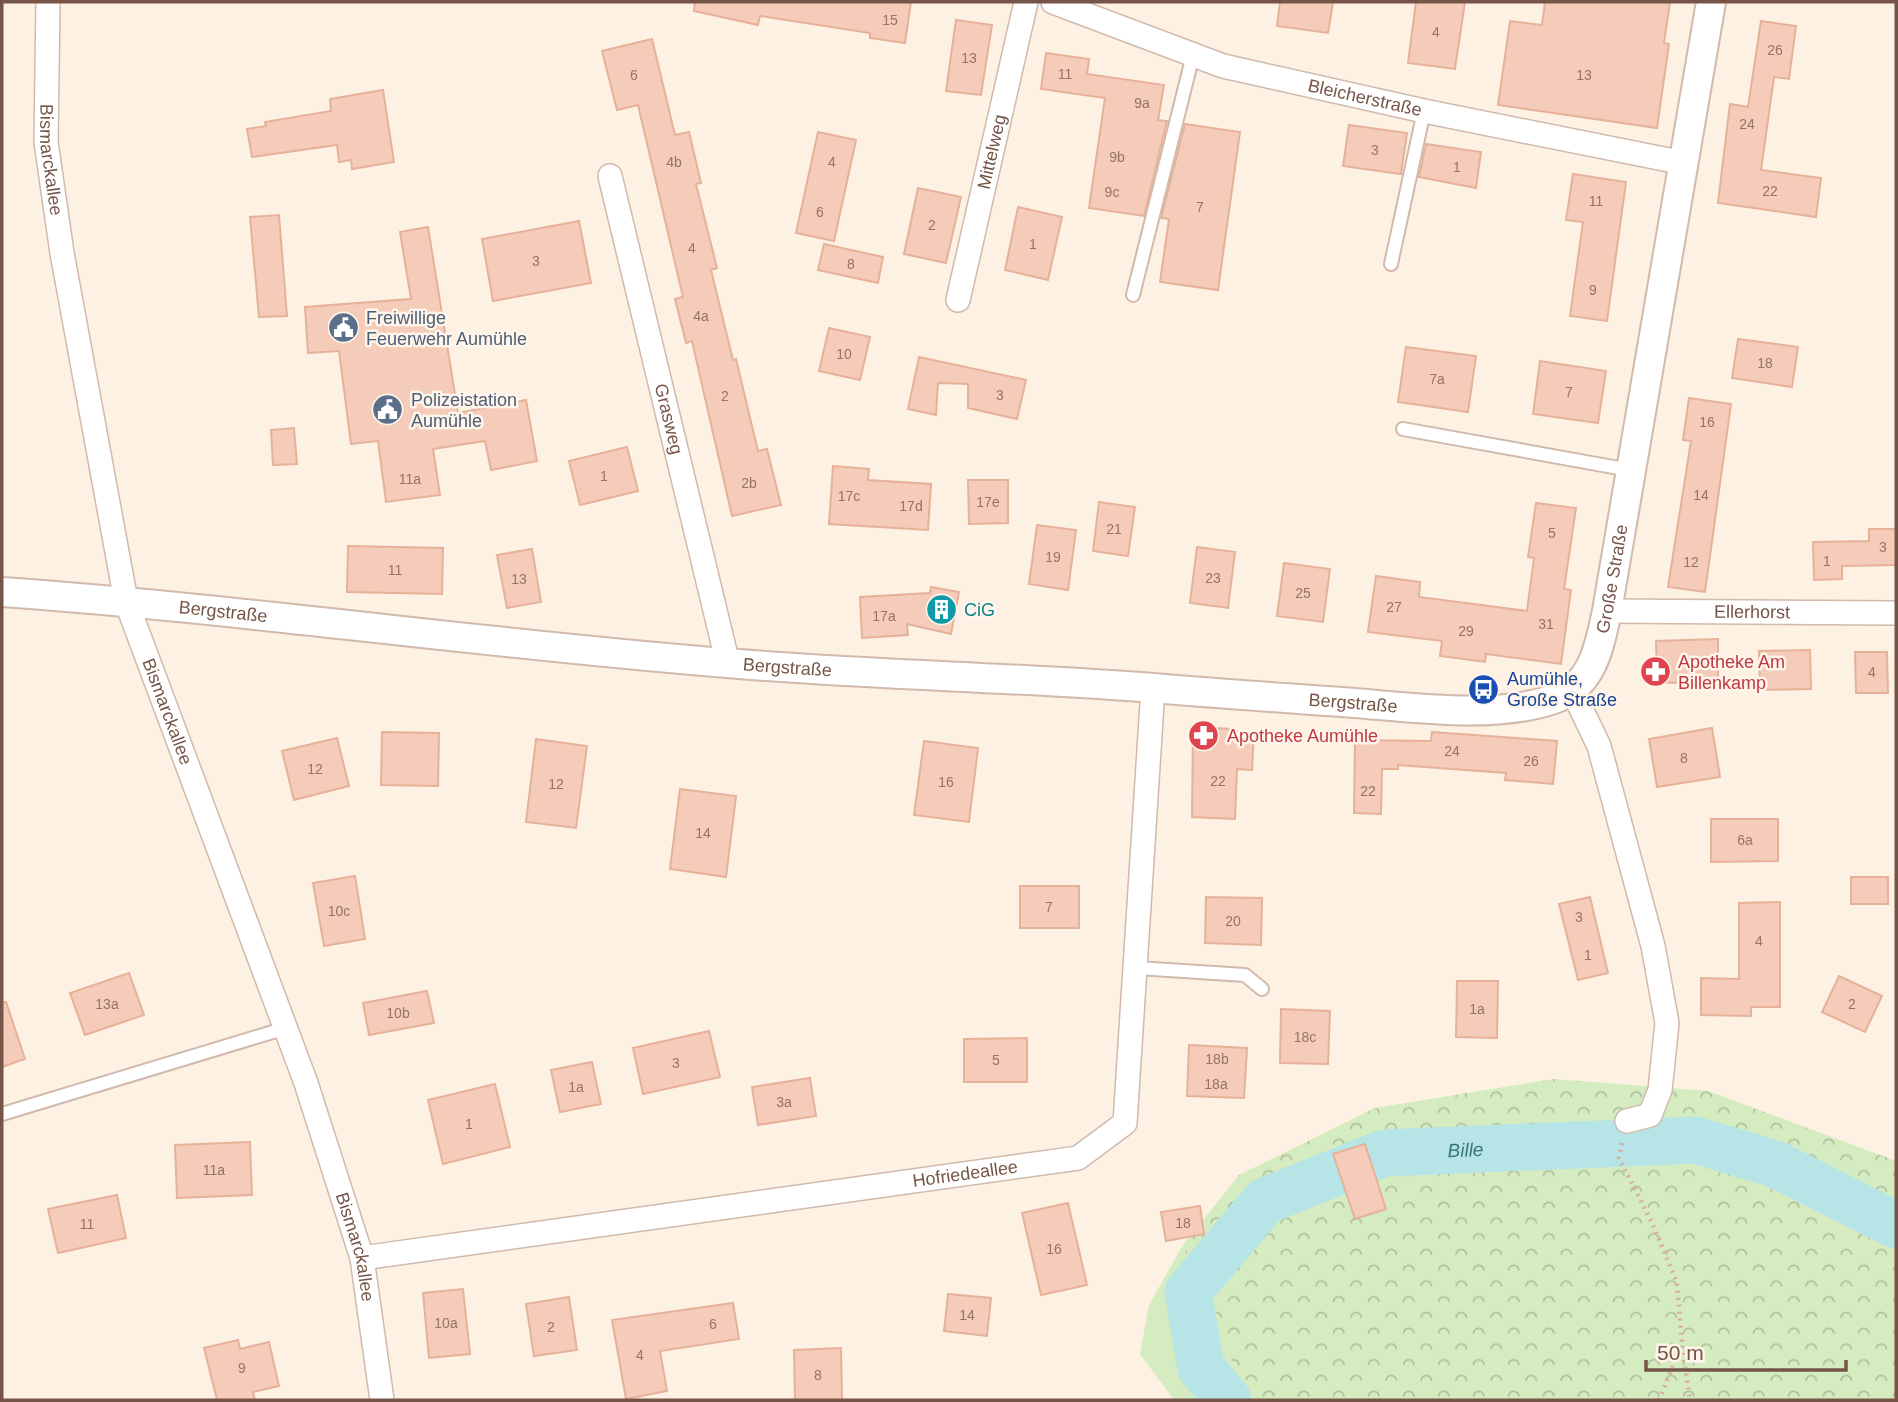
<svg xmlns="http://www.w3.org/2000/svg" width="1898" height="1402" font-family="Helvetica,sans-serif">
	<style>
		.grass { fill: #d5ebc0 }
		.forest { fill: url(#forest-crowns) }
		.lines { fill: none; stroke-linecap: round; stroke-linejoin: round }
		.river { stroke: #b6e4e7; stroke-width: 47 }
		.building { fill: #f4ccb9; stroke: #e7b199; stroke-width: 2 }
		.service-casing { stroke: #d1b9ac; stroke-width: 16 }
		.minor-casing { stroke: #d1b9ac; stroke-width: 26 }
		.tertiary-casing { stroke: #d1b9ac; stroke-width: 32 }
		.path { stroke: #d8af9c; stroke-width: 4.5; stroke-dasharray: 2 5; stroke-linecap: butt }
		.service { stroke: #fff; stroke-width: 12 }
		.minor { stroke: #fff; stroke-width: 23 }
		.tertiary { stroke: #fff; stroke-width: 28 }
		.labels { text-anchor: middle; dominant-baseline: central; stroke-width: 5; stroke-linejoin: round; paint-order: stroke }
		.number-label { font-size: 14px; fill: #967364 }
		.street-label { font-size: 18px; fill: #765548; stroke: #fff5ea }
		.service-label { font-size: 18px; fill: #4e5e75; stroke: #fff5ea; text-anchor: start }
		.culture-label { font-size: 18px; fill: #0d838f; stroke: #fff5ea; text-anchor: start }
		.health-label { font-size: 18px; fill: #be3a42; stroke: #fff5ea; text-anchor: start }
		.transit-label { font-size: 18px; fill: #164399; stroke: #fff5ea; text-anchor: start }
		.water-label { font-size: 19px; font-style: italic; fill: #3b767c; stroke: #fff5ea }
	</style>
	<defs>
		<pattern id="forest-crowns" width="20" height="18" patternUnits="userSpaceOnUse" patternTransform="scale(1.75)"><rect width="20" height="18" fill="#d5ebc0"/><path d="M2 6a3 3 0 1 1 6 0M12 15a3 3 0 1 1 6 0" fill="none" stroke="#b1c19e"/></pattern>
	</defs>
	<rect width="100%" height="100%" fill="#fdf1e3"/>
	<path class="grass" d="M1183,1245L1217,1341L1261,1400H1174L1140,1354L1149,1305Z"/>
	<path class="forest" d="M1554,1079L1708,1091L1896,1161V1400H1261L1217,1341L1183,1245L1239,1175L1375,1108Z"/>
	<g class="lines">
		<path class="river" id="s1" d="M1228,1400L1201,1368L1188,1292L1265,1201L1384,1153L1695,1140L1775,1164L1896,1225"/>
	</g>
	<g class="building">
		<path d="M695,2H911L905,43L870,38V33L760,16L758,25L694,11Z"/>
		<path d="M1280,2H1333L1328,33L1277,26Z"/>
		<path d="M1416,2H1465L1455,69L1408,63Z"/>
		<path d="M1545,2H1670L1664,43L1669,44L1657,128L1498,105L1510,21L1542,25Z"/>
		<path d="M956,20L992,25L981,95L946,91Z"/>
		<path d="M1761,21L1796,26L1789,79L1774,77L1761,170L1821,178L1816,217L1718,203L1730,104L1748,107Z"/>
		<path d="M652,39L675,135L689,132L701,183L696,184L717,268L711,270L733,360L736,359L758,451L767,449L781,505L732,516L692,341L686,343L675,299L683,297L638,105L617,110L602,51Z"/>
		<path d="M1046,53L1089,59L1087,74L1164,85L1158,120L1167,121L1144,216L1089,208L1105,98L1041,89Z"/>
		<path d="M383,90L394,162L352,169L351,160L339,162L337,145L252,157L247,129L266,126L265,122L331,111L330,99Z"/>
		<path d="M1185,124L1240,132L1218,290L1160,282L1169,219L1161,218Z"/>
		<path d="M1349,125L1407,133L1401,174L1343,166Z"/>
		<path d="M818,132L856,140L834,241L796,233Z"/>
		<path d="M1426,144L1481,152L1476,188L1419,177Z"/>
		<path d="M1573,174L1626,182L1607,321L1570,316L1583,222L1566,220Z"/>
		<path d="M918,188L961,197L946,263L904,254Z"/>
		<path d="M1018,207L1062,217L1048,280L1005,270Z"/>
		<path d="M279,215L287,316L259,317L250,217Z"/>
		<path d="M579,221L591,283L493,301L482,239Z"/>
		<path d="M428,227L458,413L526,400L537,461L491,470L485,441L433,449L440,495L386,502L378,441L351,444L339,351L308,353L305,307L411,299L400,232Z"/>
		<path d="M824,244L883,257L878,283L818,270Z"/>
		<path d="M829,328L870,337L860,380L819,371Z"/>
		<path d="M1738,339L1798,347L1792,387L1732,378Z"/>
		<path d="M1406,347L1476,356L1468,412L1398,402Z"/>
		<path d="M919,357L1026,380L1017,419L968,408V384L938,383L936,415L908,409Z"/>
		<path d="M1540,361L1606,371L1598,423L1533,414Z"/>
		<path d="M1689,398L1731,404L1705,592L1668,587L1691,441L1683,440Z"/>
		<path d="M294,428L297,464L273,465L271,430Z"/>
		<path d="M627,447L638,491L580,505L569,461Z"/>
		<path d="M833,466L869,469L868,480L931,484L928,530L829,524Z"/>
		<path d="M968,480H1008V523L969,524Z"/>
		<path d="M1099,502L1135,507L1128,556L1093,551Z"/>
		<path d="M1536,503L1576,508L1564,589L1571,590L1561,664L1486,654L1485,662L1440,656L1442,641L1368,632L1376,576L1420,582L1419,597L1527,611L1534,558L1528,557Z"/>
		<path d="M1037,525L1076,530L1068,590L1029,584Z"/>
		<path d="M1869,529H1896V565L1842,566V579L1814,580L1813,542L1869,541Z"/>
		<path d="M348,546L443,548L442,594L347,592Z"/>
		<path d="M1197,547L1235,552L1228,608L1190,603Z"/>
		<path d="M532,549L541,602L507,608L497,555Z"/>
		<path d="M1284,563L1330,569L1323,622L1277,616Z"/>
		<path d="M931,587L959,592L951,634L907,624L908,635L862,638L860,597L930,593Z"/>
		<path d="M1718,639V682L1657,683L1656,641Z"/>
		<path d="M1810,650L1811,689L1760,690L1759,651Z"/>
		<path d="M1855,652H1887L1888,693H1856Z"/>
		<path d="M1193,727L1234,729L1233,732L1254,733L1252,770L1237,769L1235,819L1192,817Z"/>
		<path d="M1712,728L1720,777L1657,787L1649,739Z"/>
		<path d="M382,732L439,733L438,786L381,785Z"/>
		<path d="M1432,732L1557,741L1553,784L1505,780L1506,773L1398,765V769H1382L1381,814L1354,813L1355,740L1431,741Z"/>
		<path d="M337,738L349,786L294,800L282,751Z"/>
		<path d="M536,739L587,746L576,828L526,822Z"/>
		<path d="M924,741L978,748L969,822L914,815Z"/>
		<path d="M680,789L736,796L726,877L670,869Z"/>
		<path d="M1711,819H1778V861L1711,862Z"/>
		<path d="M355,876L365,939L324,946L313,883Z"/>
		<rect x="1851" y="877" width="37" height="27"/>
		<rect x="1020" y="886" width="59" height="42"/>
		<path d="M1206,897L1262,898L1261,945L1205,943Z"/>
		<path d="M1590,897L1608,973L1578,980L1559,904Z"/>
		<path d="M1780,902V1007H1751V1016L1701,1015V978L1739,979V903Z"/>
		<path d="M129,973L144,1015L85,1035L70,993Z"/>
		<path d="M1839,976L1882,996L1865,1032L1822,1012Z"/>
		<path d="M1457,981H1498L1497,1038L1456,1037Z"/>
		<path d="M427,991L434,1023L369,1035L363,1003Z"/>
		<path d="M2,1002H6L25,1059L2,1067Z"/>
		<path d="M1281,1009L1330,1011L1328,1064L1280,1063Z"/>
		<path d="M709,1031L720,1077L643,1094L633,1048Z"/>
		<path d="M1027,1038V1082H964V1039Z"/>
		<path d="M1189,1045L1247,1048L1244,1098L1187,1096Z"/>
		<path d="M592,1062L601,1104L560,1112L551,1070Z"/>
		<path d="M810,1078L816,1116L758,1125L752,1087Z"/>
		<path d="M495,1084L510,1147L443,1164L428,1100Z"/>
		<path d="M250,1142L252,1195L177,1198L175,1145Z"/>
		<path d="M1365,1144L1386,1209L1355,1219L1333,1154Z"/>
		<path d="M117,1195L126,1238L58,1253L48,1209Z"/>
		<path d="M1068,1203L1087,1285L1041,1295L1022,1213Z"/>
		<path d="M1200,1206L1204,1234L1166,1241L1161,1212Z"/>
		<path d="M463,1289L470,1354L429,1358L423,1293Z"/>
		<path d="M948,1294L991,1298L987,1336L944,1331Z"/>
		<path d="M569,1297L577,1350L534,1356L526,1304Z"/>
		<path d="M733,1303L739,1339L660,1351L667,1391L626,1399L612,1320Z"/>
		<path d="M238,1340L240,1349L269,1342L279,1386L253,1392L255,1400H217L204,1348Z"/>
		<path d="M841,1348L842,1400H795L794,1350Z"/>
	</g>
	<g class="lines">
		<defs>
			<g id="service">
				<path d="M1391,264L1424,111"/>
				<path d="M1133,295L1193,55"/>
				<path d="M1403,429L1630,470"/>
				<path d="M1137,968L1245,975L1262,989"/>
				<path d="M2,1114L286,1028"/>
			</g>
			<g id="minor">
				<path id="s2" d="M48,2L46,142L62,253L126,601L306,1083L362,1258L382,1400"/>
				<path id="s3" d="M1053,2L1223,66L1424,111L1684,163"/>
				<path id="s4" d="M610,176L728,664"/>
				<path id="s5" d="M958,300L1026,2"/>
				<path id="s6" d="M1607,611L1896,613"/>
				<path d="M1572,690L1599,746L1653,946L1667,1023L1660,1090L1650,1115L1627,1121"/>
				<path id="s7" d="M362,1258L1078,1158L1125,1123L1153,688"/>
			</g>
			<g id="tertiary">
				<path id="s8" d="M2,592C244,609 485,644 727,663C869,675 1012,677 1154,688C1221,694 1288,698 1355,703C1416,708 1497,719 1554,699C1593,685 1599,648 1607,611L1711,2"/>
			</g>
		</defs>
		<use href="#service" class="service-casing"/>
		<use href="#minor" class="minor-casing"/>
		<use href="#tertiary" class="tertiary-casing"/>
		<g class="path">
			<path d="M1622,1143L1619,1158L1653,1225L1677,1283L1682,1343L1659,1400"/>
			<path d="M1682,1346L1690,1400"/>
		</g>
		<use href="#service" class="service"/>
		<use href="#minor" class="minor"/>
		<use href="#tertiary" class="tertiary"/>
	</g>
	<defs>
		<symbol id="civic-disc" viewBox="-11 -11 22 22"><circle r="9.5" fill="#5c6f8a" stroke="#fff5ea"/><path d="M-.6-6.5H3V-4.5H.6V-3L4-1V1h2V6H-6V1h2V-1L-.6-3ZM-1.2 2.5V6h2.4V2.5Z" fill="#fff"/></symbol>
		<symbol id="building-disc" viewBox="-11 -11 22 22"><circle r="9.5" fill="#0f9aa8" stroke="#fff5ea"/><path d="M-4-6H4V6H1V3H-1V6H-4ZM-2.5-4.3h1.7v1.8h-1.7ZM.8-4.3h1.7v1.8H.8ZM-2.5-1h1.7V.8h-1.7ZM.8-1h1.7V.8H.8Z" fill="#fff"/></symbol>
		<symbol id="pharmacy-disc" viewBox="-11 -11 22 22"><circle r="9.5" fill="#e0444e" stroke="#fff5ea"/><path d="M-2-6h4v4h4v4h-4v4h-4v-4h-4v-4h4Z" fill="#fff"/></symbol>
		<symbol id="bus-disc" viewBox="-11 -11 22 22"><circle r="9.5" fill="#1a4fb4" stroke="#fff5ea"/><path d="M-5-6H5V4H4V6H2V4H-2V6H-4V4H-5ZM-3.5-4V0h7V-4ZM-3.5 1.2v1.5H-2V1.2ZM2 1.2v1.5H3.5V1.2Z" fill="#fff"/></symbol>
	</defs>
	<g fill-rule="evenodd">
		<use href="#civic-disc" x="326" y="310" width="35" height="35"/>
		<use href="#civic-disc" x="370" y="392" width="35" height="35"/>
		<use href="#building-disc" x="924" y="592" width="35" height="35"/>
		<use href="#pharmacy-disc" x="1638" y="654" width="35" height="35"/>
		<use href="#bus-disc" x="1466" y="672" width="35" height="35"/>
		<use href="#pharmacy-disc" x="1186" y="718" width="35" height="35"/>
	</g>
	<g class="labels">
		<g class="number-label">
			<text x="890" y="20">15</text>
			<text x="1436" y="32">4</text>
			<text x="1775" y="50">26</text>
			<text x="969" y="58">13</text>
			<text x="1065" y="74">11</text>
			<text x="634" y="75">6</text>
			<text x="1584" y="75">13</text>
			<text x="1142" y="103">9a</text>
			<text x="1747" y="124">24</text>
			<text x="1375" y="150">3</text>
			<text x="1117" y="157">9b</text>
			<text x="674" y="162">4b</text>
			<text x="832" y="162">4</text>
			<text x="1457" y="167">1</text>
			<text x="1770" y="191">22</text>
			<text x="1112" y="192">9c</text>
			<text x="1596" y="201">11</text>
			<text x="1200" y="207">7</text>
			<text x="820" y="212">6</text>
			<text x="932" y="225">2</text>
			<text x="1033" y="244">1</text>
			<text x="692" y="248">4</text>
			<text x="536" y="261">3</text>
			<text x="851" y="264">8</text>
			<text x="1593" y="290">9</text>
			<text x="701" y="316">4a</text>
			<text x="844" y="354">10</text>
			<text x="1765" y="363">18</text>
			<text x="1437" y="379">7a</text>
			<text x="1569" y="392">7</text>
			<text x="1000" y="395">3</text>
			<text x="725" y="396">2</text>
			<text x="1707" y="422">16</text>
			<text x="604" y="476">1</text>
			<text x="410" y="479">11a</text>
			<text x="749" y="483">2b</text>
			<text x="1701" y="495">14</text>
			<text x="849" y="496">17c</text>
			<text x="988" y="502">17e</text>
			<text x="911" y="506">17d</text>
			<text x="1114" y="529">21</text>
			<text x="1552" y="533">5</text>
			<text x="1883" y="547">3</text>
			<text x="1053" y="557">19</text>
			<text x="1827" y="561">1</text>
			<text x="1691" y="562">12</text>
			<text x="395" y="570">11</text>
			<text x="1213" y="578">23</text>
			<text x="519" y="579">13</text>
			<text x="1303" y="593">25</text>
			<text x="1394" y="607">27</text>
			<text x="884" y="616">17a</text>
			<text x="1546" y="624">31</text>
			<text x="1466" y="631">29</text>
			<text x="1872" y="672">4</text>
			<text x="1452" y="751">24</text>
			<text x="1684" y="758">8</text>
			<text x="1531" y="761">26</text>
			<text x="315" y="769">12</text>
			<text x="1218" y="781">22</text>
			<text x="946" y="782">16</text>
			<text x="556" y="784">12</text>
			<text x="1368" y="791">22</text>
			<text x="703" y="833">14</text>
			<text x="1745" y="840">6a</text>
			<text x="1049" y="907">7</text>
			<text x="339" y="911">10c</text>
			<text x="1579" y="917">3</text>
			<text x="1233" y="921">20</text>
			<text x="1759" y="941">4</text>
			<text x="1588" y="955">1</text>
			<text x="107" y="1004">13a</text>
			<text x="1852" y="1004">2</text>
			<text x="1477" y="1009">1a</text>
			<text x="398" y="1013">10b</text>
			<text x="1305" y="1037">18c</text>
			<text x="1217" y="1059">18b</text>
			<text x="996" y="1060">5</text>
			<text x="676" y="1063">3</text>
			<text x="1216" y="1084">18a</text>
			<text x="576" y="1087">1a</text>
			<text x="784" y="1102">3a</text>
			<text x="469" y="1124">1</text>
			<text x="214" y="1170">11a</text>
			<text x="1183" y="1223">18</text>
			<text x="87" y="1224">11</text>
			<text x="1054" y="1249">16</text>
			<text x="967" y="1315">14</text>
			<text x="446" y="1323">10a</text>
			<text x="713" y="1324">6</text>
			<text x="551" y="1327">2</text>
			<text x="640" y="1355">4</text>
			<text x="242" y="1368">9</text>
			<text x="818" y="1375">8</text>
		</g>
		<g class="street-label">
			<text stroke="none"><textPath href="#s3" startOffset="327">Bleicherstraße</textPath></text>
			<text stroke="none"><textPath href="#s5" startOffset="152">Mittelweg</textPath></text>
			<text stroke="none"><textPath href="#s2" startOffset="158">Bismarckallee</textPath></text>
			<text stroke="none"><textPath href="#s4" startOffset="250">Grasweg</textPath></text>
			<text stroke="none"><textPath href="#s8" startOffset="1699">Große Straße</textPath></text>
			<text stroke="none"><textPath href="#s6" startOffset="145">Ellerhorst</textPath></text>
			<text stroke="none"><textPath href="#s8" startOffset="222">Bergstraße</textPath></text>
			<text stroke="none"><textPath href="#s8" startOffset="789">Bergstraße</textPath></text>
			<text stroke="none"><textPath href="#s8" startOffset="1356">Bergstraße</textPath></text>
			<text stroke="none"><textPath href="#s2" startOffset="724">Bismarckallee</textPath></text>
			<text stroke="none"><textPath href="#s7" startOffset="609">Hofriedeallee</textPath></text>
			<text stroke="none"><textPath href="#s2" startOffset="1292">Bismarckallee</textPath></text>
		</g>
		<g class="service-label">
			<text x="366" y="318">Freiwillige<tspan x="366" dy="21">Feuerwehr Aumühle</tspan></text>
			<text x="411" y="400">Polizeistation<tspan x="411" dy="21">Aumühle</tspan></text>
		</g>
		<g class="culture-label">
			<text x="964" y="610">CiG</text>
		</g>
		<g class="health-label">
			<text x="1678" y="662">Apotheke Am<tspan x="1678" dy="21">Billenkamp</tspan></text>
			<text x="1227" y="736">Apotheke Aumühle</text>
		</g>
		<g class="transit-label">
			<text x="1507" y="679">Aumühle,<tspan x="1507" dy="21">Große Straße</tspan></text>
		</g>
		<g class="water-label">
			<text stroke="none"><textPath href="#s1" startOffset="448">Bille</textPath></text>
		</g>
	</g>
	<rect width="1898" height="1402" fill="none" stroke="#765548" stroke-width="7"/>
	<path d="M1646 1360v10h200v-10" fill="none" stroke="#765548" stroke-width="3.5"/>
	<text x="1657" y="1360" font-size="21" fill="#765548" stroke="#fff5ea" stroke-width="5" paint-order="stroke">50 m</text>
</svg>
